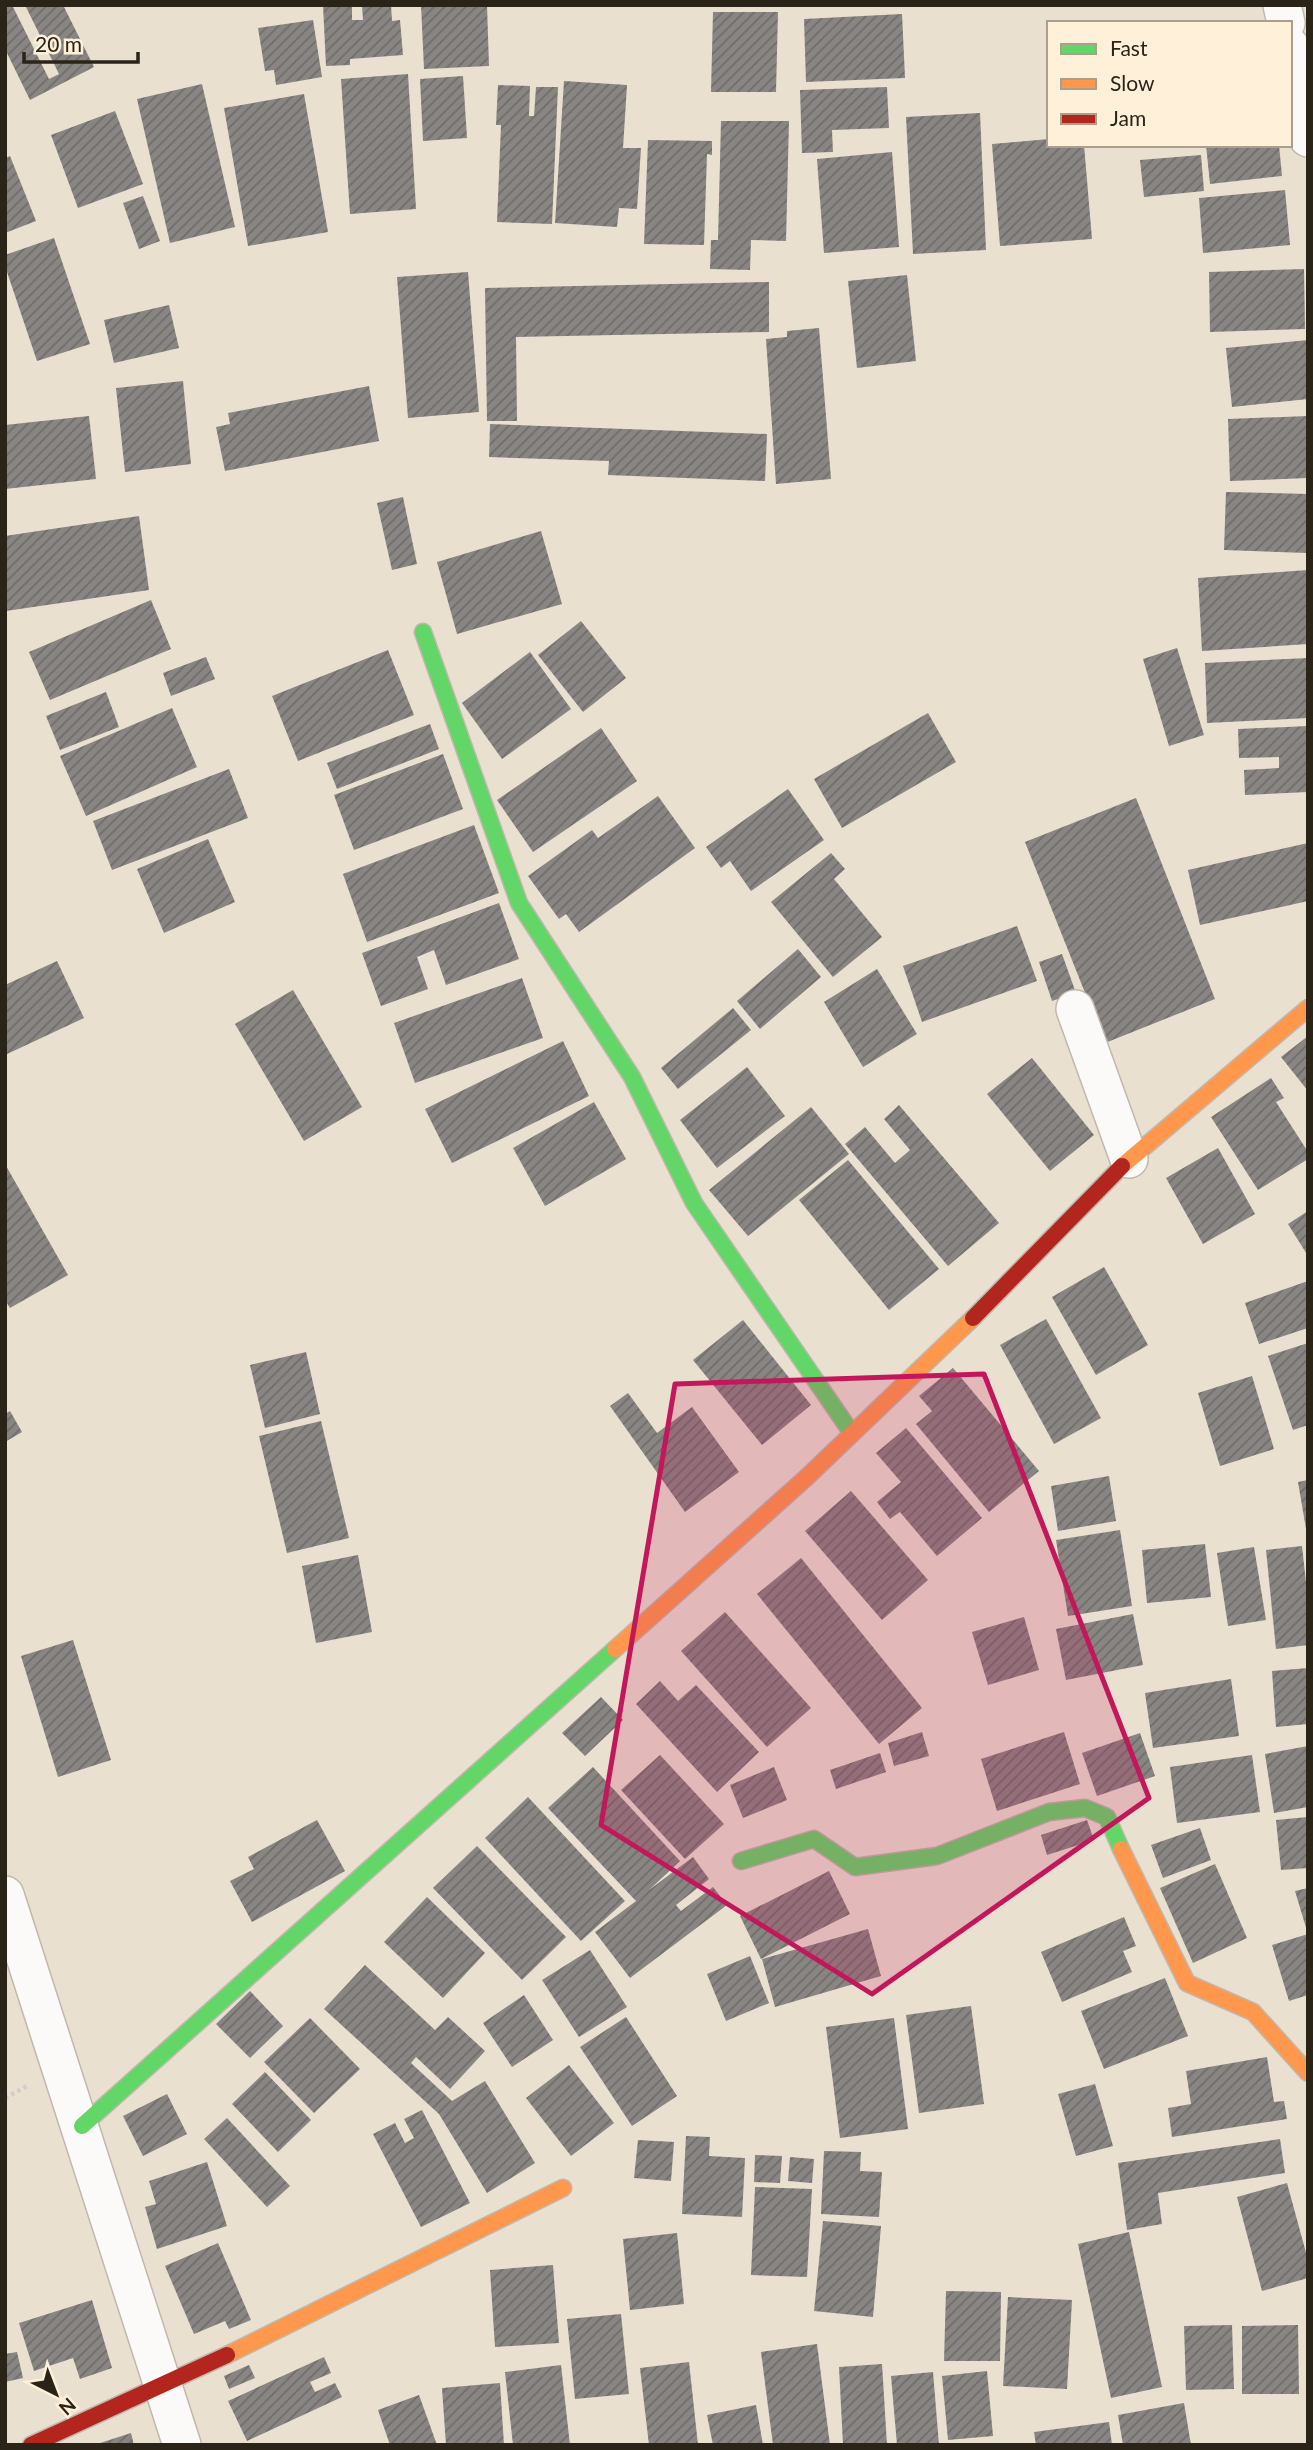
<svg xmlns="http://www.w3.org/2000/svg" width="1313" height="2450" font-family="Lato,sans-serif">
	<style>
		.building { fill: url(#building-hatch) }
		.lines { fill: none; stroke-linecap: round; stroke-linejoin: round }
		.street-casing { stroke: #c0b8ac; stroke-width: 40 }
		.fast-casing { stroke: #c0b8ac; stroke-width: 19 }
		.slow-casing { stroke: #c0b8ac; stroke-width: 19 }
		.jam-casing { stroke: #c0b8ac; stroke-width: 19 }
		.path { stroke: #d1ceca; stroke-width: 4.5; stroke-dasharray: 3.5 3.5; stroke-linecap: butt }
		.street { stroke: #fcfaf8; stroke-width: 37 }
		.fast { stroke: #63d668; stroke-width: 16 }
		.slow { stroke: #ff974d; stroke-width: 16 }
		.jam { stroke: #b3261e; stroke-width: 16 }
		.marked { fill: #c2185b; fill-opacity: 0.2; stroke: #c2185b; stroke-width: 5; stroke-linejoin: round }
	</style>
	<defs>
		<pattern id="building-hatch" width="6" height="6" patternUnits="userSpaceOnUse" patternTransform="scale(1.75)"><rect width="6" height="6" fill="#898582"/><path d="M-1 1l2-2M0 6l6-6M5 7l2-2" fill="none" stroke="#706c69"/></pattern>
	</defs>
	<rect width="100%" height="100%" fill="#eae0d0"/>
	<g class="building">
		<path d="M12,5L49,79L59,74L25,5H63L94,67L30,100L5,49V6Z"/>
		<path d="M323,5H352V20H363L362,5H391L392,21L400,20L403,55L350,59V65L326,66Z"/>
		<path d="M421,5H487L489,66L424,69Z"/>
		<path d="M713,12H778L776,92H711Z"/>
		<path d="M902,14L905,78L806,82L804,19Z"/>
		<path d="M313,20L322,77L276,85L274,70L265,71L258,28Z"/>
		<path d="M408,74L416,209L350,214L341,79Z"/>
		<path d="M463,76L467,138L423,141L420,79Z"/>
		<path d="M564,81L627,85L623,148H641L637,209L619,208L617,227L555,223Z"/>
		<path d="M202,84L235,227L170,243L137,99Z"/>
		<path d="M498,85L530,86L529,116H534L536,87H558L552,224L497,222L501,125H496Z"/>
		<path d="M887,87L889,128L832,130L833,152L802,153L800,90Z"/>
		<path d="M304,94L328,232L248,246L224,108Z"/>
		<path d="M115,111L143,184L78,208L51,135Z"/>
		<path d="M980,113L986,250L913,254L906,117Z"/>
		<path d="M721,121H789L786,241L751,240L750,270L710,269L711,240H718Z"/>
		<path d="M1049,139V145H1084L1092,239L1000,246L992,144Z"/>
		<path d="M648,140L712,141V155L707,154L704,245L644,244Z"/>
		<path d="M1206,145H1279L1282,176L1210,184Z"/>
		<path d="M892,152L899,247L824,253L817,159Z"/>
		<path d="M1201,155L1204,191L1144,197L1140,160Z"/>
		<path d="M10,156L36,221L5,233V158Z"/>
		<path d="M1285,190L1290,245L1203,253L1199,198Z"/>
		<path d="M143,196L160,241L139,249L123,203Z"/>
		<path d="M54,238L90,344L37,361L5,266V255Z"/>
		<path d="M1304,269L1305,329L1210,332L1209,272Z"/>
		<path d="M468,272L479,412L408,418L397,277Z"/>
		<path d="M907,275L916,361L857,368L848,281Z"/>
		<path d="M769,282V332L516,337L517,421H487L485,288Z"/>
		<path d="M169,305L179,348L114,363L104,320Z"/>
		<path d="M819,328L831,479L776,484L766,339L787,337V331Z"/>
		<path d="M1308,340V399L1232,407L1226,348Z"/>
		<path d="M183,381L191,464L125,472L116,388Z"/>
		<path d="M369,386L379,441L225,471L216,427L230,424L228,413Z"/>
		<path d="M89,416L96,479L5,489V425Z"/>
		<path d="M1308,416V478L1230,481L1228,419Z"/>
		<path d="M490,424L767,434L765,481L608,475L609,461L489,457Z"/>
		<path d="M1226,492L1308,494V553L1224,550Z"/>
		<path d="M403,497L417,564L392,570L377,503Z"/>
		<path d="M139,516L149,590L6,611L5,536Z"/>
		<path d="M541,531L562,604L457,634L437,562Z"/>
		<path d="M1308,570V644L1202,651L1198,578Z"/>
		<path d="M151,600L171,649L50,700L29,652Z"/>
		<path d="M581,621L626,678L583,712L538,655Z"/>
		<path d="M1177,648L1204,735L1169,746L1143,659Z"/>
		<path d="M388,650L414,715L298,761L272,696Z"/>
		<path d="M530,652L571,709L502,759L462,703Z"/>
		<path d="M206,657L215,679L171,696L163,673Z"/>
		<path d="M1308,658V718L1207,723L1205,663Z"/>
		<path d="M106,692L119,727L60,750L46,716Z"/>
		<path d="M172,708L197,767L86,816L60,756Z"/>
		<path d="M928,713L956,762L842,828L814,779Z"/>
		<path d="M430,724L439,749L337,789L327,763Z"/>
		<path d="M1308,726V792L1245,795L1244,770L1279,768V757L1239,758L1238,729Z"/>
		<path d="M601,728L637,781L533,852L497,800Z"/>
		<path d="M443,754L463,809L354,850L334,795Z"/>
		<path d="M229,769L248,818L112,870L93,821Z"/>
		<path d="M788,789L824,840L751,891L730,861L721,868L706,847Z"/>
		<path d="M658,796L695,848L579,932L566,914L559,919L528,876L592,830L598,838Z"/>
		<path d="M1136,798L1215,999L1105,1043L1025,842Z"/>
		<path d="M474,825L499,893L367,942L343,874Z"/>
		<path d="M208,839L235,902L164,933L137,869Z"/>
		<path d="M1308,843V901L1200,925L1188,870Z"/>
		<path d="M831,853L845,869L834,879L882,937L833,977L771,902Z"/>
		<path d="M499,903L519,959L446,985L434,950L417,957L428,989L381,1006L362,953Z"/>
		<path d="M1017,926L1037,981L922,1022L903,966Z"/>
		<path d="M798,949L821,977L760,1029L737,1001Z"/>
		<path d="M1062,954L1076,993L1052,1001L1039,962Z"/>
		<path d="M57,961L84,1018L5,1055V985Z"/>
		<path d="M877,969L917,1034L863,1067L824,1002Z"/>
		<path d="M522,978L543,1038L415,1083L394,1023Z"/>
		<path d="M293,990L362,1107L304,1141L235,1024Z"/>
		<path d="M733,1008L751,1030L678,1089L661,1068Z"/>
		<path d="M1308,1036V1091L1281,1057Z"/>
		<path d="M563,1041L589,1096L452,1163L425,1109Z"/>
		<path d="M1032,1058L1094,1135L1050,1171L987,1094Z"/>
		<path d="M747,1067L785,1116L717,1168L680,1120Z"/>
		<path d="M1271,1078L1284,1098L1276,1102L1308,1152V1159L1258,1190L1211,1117Z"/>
		<path d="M594,1102L626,1159L545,1206L513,1148Z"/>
		<path d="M899,1105L999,1223L948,1266L845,1144L865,1127L895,1163L910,1150L884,1119Z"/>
		<path d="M811,1107L849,1154L748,1236L709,1190Z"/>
		<path d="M1218,1148L1255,1214L1203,1244L1166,1178Z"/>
		<path d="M848,1160L939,1269L889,1310L799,1200Z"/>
		<path d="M5,1164L68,1275L10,1308L5,1300Z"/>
		<path d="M1308,1211V1256L1288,1224Z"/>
		<path d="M1104,1267L1148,1345L1096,1375L1052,1297Z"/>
		<path d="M1308,1281V1328L1259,1344L1245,1303Z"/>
		<path d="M1046,1319L1101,1418L1054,1444L1000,1345Z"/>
		<path d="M743,1320L811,1405L762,1445L693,1360Z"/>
		<path d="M1308,1343V1425L1293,1430L1268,1356Z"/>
		<path d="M306,1352L320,1414L265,1428L250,1365Z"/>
		<path d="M953,1368L1039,1471L989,1512L916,1424L932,1411L919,1396Z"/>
		<path d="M1252,1376L1274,1449L1220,1466L1198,1393Z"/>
		<path d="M628,1393L657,1433L692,1407L739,1472L685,1512L610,1406Z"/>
		<path d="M10,1411L22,1432L5,1442V1414Z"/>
		<path d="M321,1421L349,1538L287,1553L259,1436Z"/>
		<path d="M906,1428L982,1518L937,1556L900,1512L890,1519L877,1502L901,1482L876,1453Z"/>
		<path d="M1109,1476L1116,1521L1058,1531L1051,1486Z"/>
		<path d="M1308,1480V1529H1306L1298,1482Z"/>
		<path d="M851,1491L928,1580L882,1620L805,1531Z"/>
		<path d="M1120,1530L1132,1606L1068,1616L1056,1540Z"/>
		<path d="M1205,1544L1211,1597L1147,1603L1142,1550Z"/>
		<path d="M1302,1546L1308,1601V1645L1276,1649L1266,1550Z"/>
		<path d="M1254,1547L1266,1620L1228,1626L1217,1553Z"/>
		<path d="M358,1555L372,1632L316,1643L302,1566Z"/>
		<path d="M801,1558L922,1708L879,1744L757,1594Z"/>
		<path d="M725,1612L811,1708L767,1747L681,1651Z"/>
		<path d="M1133,1614L1143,1665L1066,1680L1056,1629Z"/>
		<path d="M1024,1617L1039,1670L988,1685L972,1632Z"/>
		<path d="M73,1640L111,1760L58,1777L21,1656Z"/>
		<path d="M1308,1668V1724L1276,1727L1272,1671Z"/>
		<path d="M1231,1679L1239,1736L1153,1748L1145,1693Z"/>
		<path d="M660,1681L678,1701L696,1685L759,1752L717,1792L636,1704Z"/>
		<path d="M601,1697L623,1720L585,1756L562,1733Z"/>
		<path d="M922,1732L929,1756L894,1766L888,1743Z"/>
		<path d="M1064,1732L1080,1784L997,1811L981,1759Z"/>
		<path d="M1140,1733L1155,1776L1097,1796L1082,1753Z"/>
		<path d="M1308,1746V1807L1274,1813L1265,1754Z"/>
		<path d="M880,1753L886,1772L836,1789L830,1770Z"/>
		<path d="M660,1755L724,1824L685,1859L621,1790Z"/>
		<path d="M1252,1755L1260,1812L1177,1823L1170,1767Z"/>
		<path d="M593,1767L680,1861L649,1890L693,1857L709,1879L676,1905L681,1911L713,1887L727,1905L630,1978L595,1932L636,1901L548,1808Z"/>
		<path d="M774,1767L787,1800L743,1818L730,1785Z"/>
		<path d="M528,1797L625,1901L581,1941L485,1838Z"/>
		<path d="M1308,1817V1868L1281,1870L1276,1820Z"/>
		<path d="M317,1820L345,1871L252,1922L230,1881L254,1869L248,1857Z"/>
		<path d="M1087,1820L1094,1840L1047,1855L1041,1835Z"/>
		<path d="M1200,1828L1211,1860L1163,1878L1151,1845Z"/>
		<path d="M477,1846L566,1937L522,1980L433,1888Z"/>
		<path d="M1215,1864L1247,1938L1193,1963L1160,1888Z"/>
		<path d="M829,1871L850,1914L761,1959L740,1916Z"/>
		<path d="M1308,1888V1931H1307L1295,1891Z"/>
		<path d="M427,1897L485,1953L443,1998L384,1942Z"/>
		<path d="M1124,1917L1136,1946L1123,1951L1132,1972L1062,2002L1041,1952Z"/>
		<path d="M868,1929L881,1976L775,2007L762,1959Z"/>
		<path d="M1308,1934V1995L1289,2001L1272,1945Z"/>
		<path d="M590,1950L627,2007L579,2037L542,1980Z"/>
		<path d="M750,1956L769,2003L726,2021L707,1974Z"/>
		<path d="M365,1965L435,2030L448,2017L485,2051L450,2089L416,2057L411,2063L452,2101L485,2081L535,2163L487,2193L439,2114L324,2009Z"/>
		<path d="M1165,1978L1188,2036L1104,2069L1081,2011Z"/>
		<path d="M250,1991L283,2026L250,2058L216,2024Z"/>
		<path d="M524,1995L553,2040L512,2067L483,2023Z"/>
		<path d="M971,2006L984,2104L919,2113L906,2015Z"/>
		<path d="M626,2017L677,2096L632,2126L580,2047Z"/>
		<path d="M310,2018L360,2069L314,2113L264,2062Z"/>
		<path d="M894,2018L908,2129L840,2138L826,2027Z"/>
		<path d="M1267,2057L1274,2102L1284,2101L1287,2119L1172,2137L1168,2108L1191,2104L1186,2071Z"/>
		<path d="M569,2065L614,2123L571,2156L526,2098Z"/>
		<path d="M265,2072L311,2120L278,2152L232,2104Z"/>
		<path d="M1095,2084L1113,2146L1076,2156L1058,2094Z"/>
		<path d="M167,2094L187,2134L143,2156L123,2116Z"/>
		<path d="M422,2110L470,2203L421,2227L373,2134L395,2123L405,2143L414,2138L404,2119Z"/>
		<path d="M227,2118L290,2186L267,2207L204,2139Z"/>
		<path d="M686,2136L710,2137L709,2156L745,2158L742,2217L682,2214Z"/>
		<path d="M1280,2139L1285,2173L1158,2193L1162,2224L1127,2230L1118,2163Z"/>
		<path d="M638,2140L674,2142L671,2181L634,2178Z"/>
		<path d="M824,2151L861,2152L860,2171L882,2172L879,2217L821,2214Z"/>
		<path d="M755,2155L782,2156L780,2183L754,2182Z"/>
		<path d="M790,2157L814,2159L812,2183L788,2181Z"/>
		<path d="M207,2162L227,2226L157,2249L145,2207L156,2204L149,2181Z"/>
		<path d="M1287,2183L1308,2260V2278L1262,2291L1237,2197Z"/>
		<path d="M755,2187L812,2189L807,2277L751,2275Z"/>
		<path d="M823,2221L881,2226L873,2317L814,2311Z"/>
		<path d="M1129,2232L1162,2387L1111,2398L1078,2244Z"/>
		<path d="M677,2233L684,2304L630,2310L623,2239Z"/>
		<path d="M218,2243L251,2320L229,2329L225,2321L194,2334L165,2266Z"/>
		<path d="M553,2265L559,2343L495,2347L490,2270Z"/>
		<path d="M946,2291L1001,2292L1000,2361H944Z"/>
		<path d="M1008,2297L1072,2300L1067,2389L1003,2386Z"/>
		<path d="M92,2300L112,2368L80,2379L73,2358L34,2371L19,2323Z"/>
		<path d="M621,2314L629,2394L575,2399L567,2319Z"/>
		<path d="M1232,2325L1234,2389L1186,2390L1184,2326Z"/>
		<path d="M1298,2325L1299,2394H1242V2326Z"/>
		<path d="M817,2344L830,2445H773L761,2352Z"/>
		<path d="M17,2352L23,2378L5,2382V2354Z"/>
		<path d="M324,2357L331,2373L310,2382L315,2392L335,2383L342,2397L247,2441L228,2401Z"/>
		<path d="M689,2362L698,2445H649L640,2368Z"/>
		<path d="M882,2364L887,2445H843L839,2367Z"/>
		<path d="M249,2365L255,2378L229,2389L224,2376Z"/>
		<path d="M561,2365L570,2445H513L505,2372Z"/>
		<path d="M987,2371L993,2436L948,2440L942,2376Z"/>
		<path d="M933,2372L939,2445H897L891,2376Z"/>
		<path d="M500,2383L504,2445H446L442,2388Z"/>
		<path d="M419,2395L437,2445H390L378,2410Z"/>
		<path d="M1184,2403L1191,2445H1123L1118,2415Z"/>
		<path d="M756,2405L763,2445H713L707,2415Z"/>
		<path d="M1109,2422L1112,2445H1036L1034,2432Z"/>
		<path d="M131,2433L134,2445H97V2444Z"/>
	</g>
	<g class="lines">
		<defs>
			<g id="street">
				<path d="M1282,5L1286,23"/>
				<path d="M1290,46L1308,138"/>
				<path d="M1075,1009L1129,1159"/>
				<path d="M5,1895L182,2445"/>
			</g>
			<g id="fast">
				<path d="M423,632L519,903L632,1077L694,1203L851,1432"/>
				<path d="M741,1861L814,1839L855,1867L937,1856L1049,1812L1085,1808L1107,1817L1121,1849"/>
				<path d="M82,2126L615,1649"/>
			</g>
			<g id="slow">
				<path d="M1122,1166L1308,1008"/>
				<path d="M615,1649L807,1477L973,1318"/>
				<path d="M1121,1849L1187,1983L1253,2012L1308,2073"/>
				<path d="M227,2355L563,2188"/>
			</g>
			<g id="jam">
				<path d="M973,1318L1122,1166"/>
				<path d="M31,2445L227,2355"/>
			</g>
		</defs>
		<use href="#street" class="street-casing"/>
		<use href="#fast" class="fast-casing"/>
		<use href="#slow" class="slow-casing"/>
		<use href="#jam" class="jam-casing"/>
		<path class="path" d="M5,2098L29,2085"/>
		<use href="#street" class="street"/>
		<use href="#fast" class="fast"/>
		<use href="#slow" class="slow"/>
		<use href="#jam" class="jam"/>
	</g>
	<path class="marked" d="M984,1374L1149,1798L872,1994L601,1825L675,1384Z"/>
	<rect width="1313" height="2450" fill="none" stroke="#2a2318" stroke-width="14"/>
	<rect x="1047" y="21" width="245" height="126" fill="#fff0d9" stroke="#aa9e8c" stroke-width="2"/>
	<rect x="1061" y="44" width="35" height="10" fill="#63d668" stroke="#aa9e8c" stroke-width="2"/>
	<text x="1110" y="56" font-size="21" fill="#2a2318">Fast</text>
	<rect x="1061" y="79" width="35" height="10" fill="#ff974d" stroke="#aa9e8c" stroke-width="2"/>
	<text x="1110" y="91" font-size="21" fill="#2a2318">Slow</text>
	<rect x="1061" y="114" width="35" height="10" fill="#b3261e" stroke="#aa9e8c" stroke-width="2"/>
	<text x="1110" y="126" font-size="21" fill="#2a2318">Jam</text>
	<g transform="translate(56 2394) rotate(138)" stroke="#fff0d9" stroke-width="5" paint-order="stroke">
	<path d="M0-5L12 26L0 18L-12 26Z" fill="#2a2318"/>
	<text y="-10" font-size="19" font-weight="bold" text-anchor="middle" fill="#2a2318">N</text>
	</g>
	<path d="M24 52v10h114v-10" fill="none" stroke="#2a2318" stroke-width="3.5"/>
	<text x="35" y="52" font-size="21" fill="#2a2318" stroke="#fff0d9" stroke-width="5" paint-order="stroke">20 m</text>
</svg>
